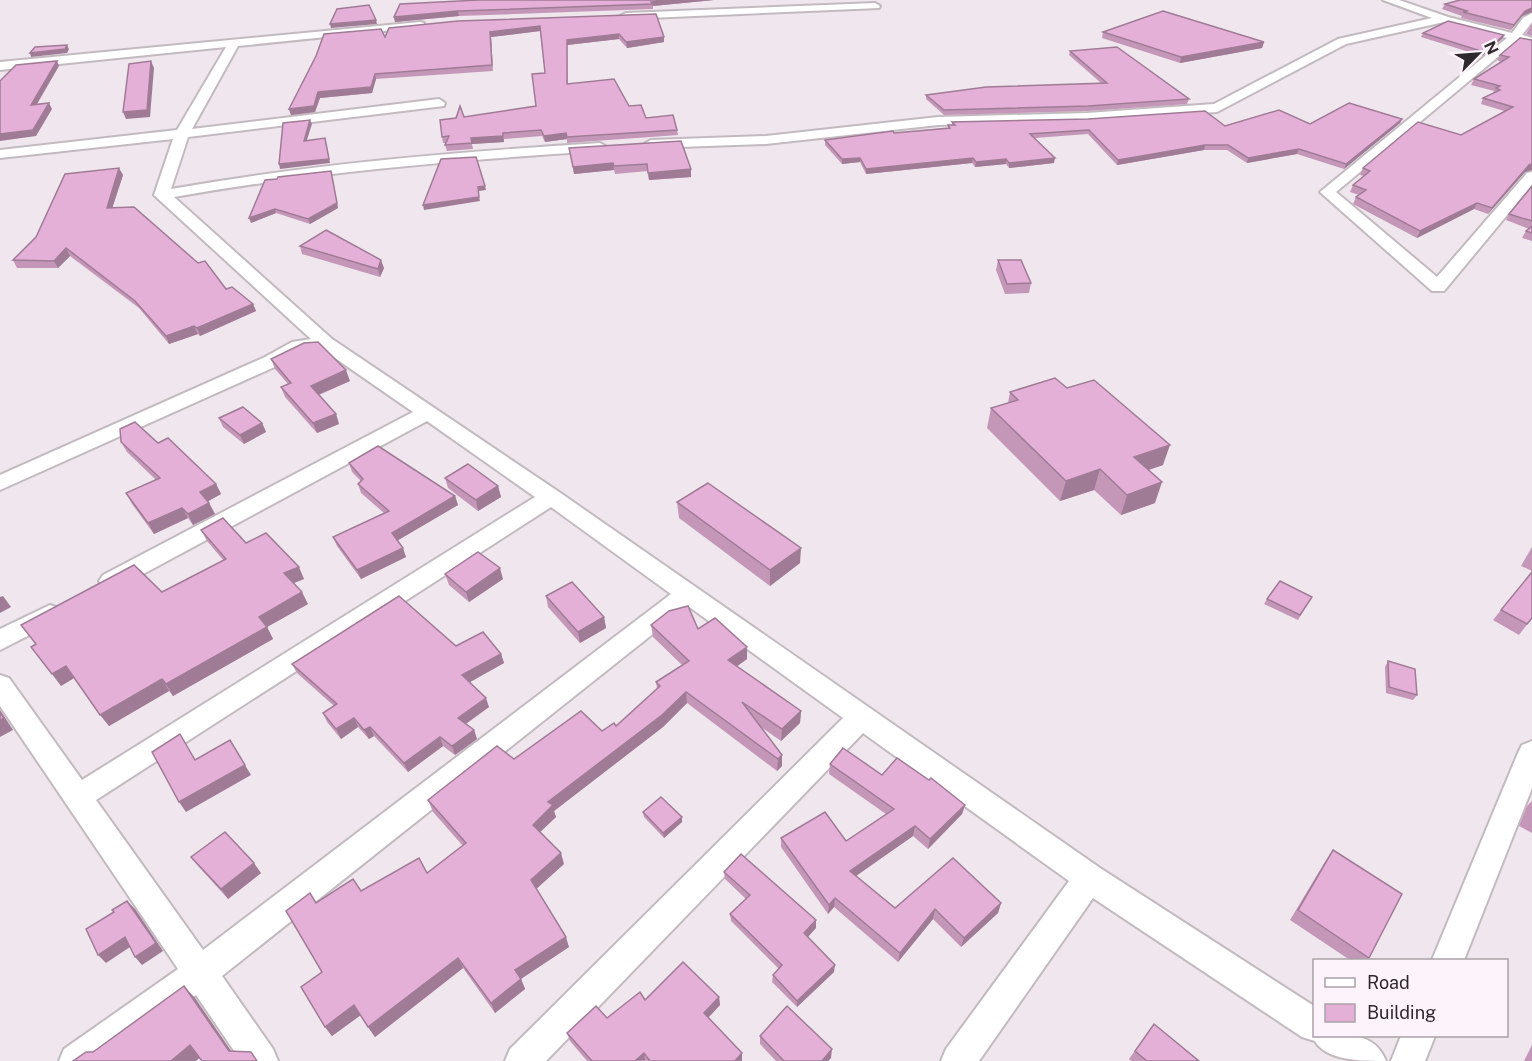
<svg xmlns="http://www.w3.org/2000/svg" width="1532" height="1061" font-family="'Public Sans',sans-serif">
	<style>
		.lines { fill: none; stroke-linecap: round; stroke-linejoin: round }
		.street-casing { stroke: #c3bac0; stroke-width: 4 }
		.street { fill: #fff; fill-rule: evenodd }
		.wall { fill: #c497b9 }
		.shaded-wall { fill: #a07b96 }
		.building { fill: #e4b0d7; stroke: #a07b96; stroke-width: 1.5 }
	</style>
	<rect width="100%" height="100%" fill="#f0e6ed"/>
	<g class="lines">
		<defs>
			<g id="street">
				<path d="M1383,0H1399L1448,17L1512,33L1523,18L1532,13V22L1522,35L1532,38V44L1517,41L1336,192L1437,277L1527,173L1532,172V185L1444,291H1432L1320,192L1507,38L1444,22L1346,44L1217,112L1087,121L938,125L766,144L651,148L644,144L651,140L766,136L938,117L1087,113L1214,104L1338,39L1432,18Z"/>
				<path d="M875,3L880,6L879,8L626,19L620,16L626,13Z"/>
				<path d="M420,22L424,23V27L238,46L192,129L439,99L445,103L444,106L188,137L171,189C313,164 456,152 600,143L607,147L600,151C457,160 315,172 174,197L332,339L559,492L1100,868L1314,1006V1036C1343,1036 1373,1029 1386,1061C1363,1061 1326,1061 1315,1041L1302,1037L1093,898L979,1061H941L946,1049L1069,881L863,733L546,1061H505L510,1049L843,718L688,606L222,976L273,1049L278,1061H241L196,995L105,1061H59L64,1049L178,969L0,706V675L9,678L82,780L535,497L427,421L119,587L111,590L103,587L99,581L103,575L413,412L322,349L304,351L279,365L0,490V475L265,357L292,342L311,339L154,195L173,139L0,158V150L177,130L226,47L0,70V62ZM551,507L671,594L203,950L96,800Z"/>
				<path d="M50,605L59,608L62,614L59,620L0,650V629Z"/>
				<path d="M1532,741V788L1464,960H1432L1518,753L1522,745Z"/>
				<path d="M1401,1036H1435L1425,1061H1391Z"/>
			</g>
		</defs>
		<use href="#street" class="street-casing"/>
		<use href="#street" class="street"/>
	</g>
	<g class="wall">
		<path d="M714,0L653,6V9L459,16L395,22L394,17L400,4Z"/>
		<path d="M1532,0V12L1522,16L1511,30L1461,18L1462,16L1442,9L1445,4Z"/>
		<path d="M458,21L664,37V42L627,48L619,39L567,45L568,84L629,106L646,118L677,130L678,135L567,143V139L545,142L542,136L504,139V142L472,144L473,149L447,151L445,145L446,143H443L442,137L464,117L536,106L545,73L540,31L491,37L493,71L376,79L372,93L320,98L315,112L291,115L289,109L385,37Z"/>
		<path d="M1532,24V36L1526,34Z"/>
		<path d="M1103,32L1264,42L1262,48L1180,63L1102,38Z"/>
		<path d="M1423,33L1504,35L1502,39L1482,56L1421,37Z"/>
		<path d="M1532,40V170L1525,172L1488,214L1474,209L1417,238L1353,204L1356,197L1359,195L1350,192L1353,185L1364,176L1360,175L1363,168L1461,135L1504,111L1481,104L1483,98L1493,93L1494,91L1471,85L1474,79L1501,62L1497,60L1500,55Z"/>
		<path d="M1070,51L1189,99L1187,104L1087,111L944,115L926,99V95L1101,83L1069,55Z"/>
		<path d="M1402,119L1400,123L1344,169L1297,154L1247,163L1227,150H1204L1117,165L1088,134L1035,138L1054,163L1009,168L1006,164L975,167L972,163L866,174L860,162L842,164L825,145V140L948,128V125H952V122L1225,126L1310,124Z"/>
		<path d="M681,141L691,177L649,180L648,171L615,174L614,170L574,174L569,148Z"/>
		<path d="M331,171L338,208L310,224L276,213L251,223Z"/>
		<path d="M123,175L112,208L226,289L253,304L256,311L200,336L198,334L169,344L139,308L70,256L58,268H17L13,260L36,237Z"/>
		<path d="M1532,186V241L1522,238L1526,231L1529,229L1506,220L1509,214Z"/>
		<path d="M300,246L384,268L380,277L302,254Z"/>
		<path d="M998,260L1031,283L1029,293L1005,294L996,270Z"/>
		<path d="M271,359L350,381L319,395L336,414L339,424L317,433L285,397L281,387L288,384L275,369Z"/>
		<path d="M1067,388L1163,465L1148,470L1155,503L1121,515L1094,490L1060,501L987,428L991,408L1008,403L1010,392Z"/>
		<path d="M219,418L262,423L266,432L244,444L223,427Z"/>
		<path d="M121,442L158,443L216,484L221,494L208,501L215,514L193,525L188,518L154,534L132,504L126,493L156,480L127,452Z"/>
		<path d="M349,463L455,496L458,505L398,540L406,557L361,579L337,546L333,537L384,513L361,493L358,484L361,481L352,472Z"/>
		<path d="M445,478L498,486L501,497L478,511L448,488Z"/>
		<path d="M677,502L800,563L770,586L679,518Z"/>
		<path d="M201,530L246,543L304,579L293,583L308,604L267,627L273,639L173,696L169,691L109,726L74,678L61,686L162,592L224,561L207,541Z"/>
		<path d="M1532,547V571L1521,566Z"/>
		<path d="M445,574L503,579L469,602L449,585Z"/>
		<path d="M546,596L604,617L606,628L580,643L548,607Z"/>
		<path d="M1312,597L1298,620L1264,604L1267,599Z"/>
		<path d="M1501,610L1532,618L1519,635L1493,620Z"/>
		<path d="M651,625L698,629L747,659L737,666L801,711L800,723L781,741L761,727L782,755V766L777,771L687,703L663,727L554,811L556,817L540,832L564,864L536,889L569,947L521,979L525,989L495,1013L463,968L375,1037L360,1015L332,1036L325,1027L316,903L427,873L463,846L433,812L428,800L514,759L602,731L616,726L657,689L656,682L682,665L653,637Z"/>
		<path d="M456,646L501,654L504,663L469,682L489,707L466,724L474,730L477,739L455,755L443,746L408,772L374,736L369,739L358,727L341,739L327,722L323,713L334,706L297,673L292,664Z"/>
		<path d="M1388,661L1417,695L1413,700L1386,693L1385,667Z"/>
		<path d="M830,764L882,775L965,805L962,814L928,849L913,836L855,876L895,908L1001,903L998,913L961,947L933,919L898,962L834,907L828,914L781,847V838L846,841L886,814L829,774Z"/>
		<path d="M1532,801V833L1519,826L1527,806Z"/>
		<path d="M643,812L682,822L664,838L644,817Z"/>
		<path d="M1333,850L1369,958L1367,960H1350L1290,920L1326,860Z"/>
		<path d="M191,857L261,873L228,899L199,867Z"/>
		<path d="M724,872L816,928L808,937L834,972L797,1007L772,982L773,975L779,969L731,921L730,914L746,899L725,879Z"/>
		<path d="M719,997L720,1005L708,1018L742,1053V1061H587L570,1041L567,1033L607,1018L645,1000Z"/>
		<path d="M1154,1024L1199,1061H1131L1129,1059Z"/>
		<path d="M760,1036L831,1058L828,1061H776L760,1044Z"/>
		<path d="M1532,1045V1061H1524Z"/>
	</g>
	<g class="shaded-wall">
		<path d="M671,0H714L653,6L651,2Z"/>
		<path d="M1532,8V12L1522,16L1511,30L1514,25L1525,11Z"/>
		<path d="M458,11L459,16L395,22L394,17Z"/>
		<path d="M376,20L377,24L331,28L330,24Z"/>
		<path d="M540,26V31L491,37L493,71L490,32Z"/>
		<path d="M619,34V39L567,45L568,90L567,40Z"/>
		<path d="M1504,35L1502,39L1482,56L1484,52Z"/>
		<path d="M664,37V42L627,48L626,42Z"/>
		<path d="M1264,42L1262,48L1180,63L1181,57Z"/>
		<path d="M67,45L69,49L67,53L31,57L30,53Z"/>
		<path d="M57,61L59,66L33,111L31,105Z"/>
		<path d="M151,61L154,68L150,117L126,119L123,112Z"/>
		<path d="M375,74L376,79L372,93L320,98L315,112L291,115L289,109L318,92Z"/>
		<path d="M49,103L52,109L36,136L0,141V134Z"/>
		<path d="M1402,119L1400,123L1344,169L1346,164Z"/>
		<path d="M310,120L312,124L305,146L304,141Z"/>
		<path d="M566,133L567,139L545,142L544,136Z"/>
		<path d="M503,136L504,142L472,144L471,138Z"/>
		<path d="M325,138L330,163L280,169L279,164Z"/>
		<path d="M1205,145L1204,150L1117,165L1118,160Z"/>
		<path d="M1299,149L1297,154L1247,163L1248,158Z"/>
		<path d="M860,158V162L842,164V159Z"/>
		<path d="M973,158L972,163L866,174V169Z"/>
		<path d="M1055,158L1054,163L1009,168V163Z"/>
		<path d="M1006,159V164L975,167L976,162Z"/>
		<path d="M613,163L614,170L574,174L573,167Z"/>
		<path d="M1532,164V170L1525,172L1488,214L1492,208L1529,165Z"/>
		<path d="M119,168L123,175L110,215L107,208Z"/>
		<path d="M691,169V177L649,180L648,173Z"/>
		<path d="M331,171L338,208L310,224L308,219Z"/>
		<path d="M485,186L486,190L479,191L478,187Z"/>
		<path d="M479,197L480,201L424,210L423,205Z"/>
		<path d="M1477,203L1474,209L1417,238L1420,231Z"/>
		<path d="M275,209L276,213L251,223L249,218Z"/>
		<path d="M66,248L70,256L58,268L54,261Z"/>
		<path d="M381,260L384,268L380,277L378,269Z"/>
		<path d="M253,304L256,311L200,336L197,328Z"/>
		<path d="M194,326L198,334L169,344L166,336Z"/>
		<path d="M346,370L350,381L315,396L311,386Z"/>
		<path d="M336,414L339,424L317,433L313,423Z"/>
		<path d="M262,423L266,432L244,444L240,435Z"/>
		<path d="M1170,445L1163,465L1128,477L1134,457Z"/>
		<path d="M1100,469L1094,490L1060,501L1066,481Z"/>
		<path d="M1162,482L1155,503L1121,515L1127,495Z"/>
		<path d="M216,484L221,494L205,503L200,492Z"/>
		<path d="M498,486L501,497L478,511L476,500Z"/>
		<path d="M455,496L458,505L395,542L392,533Z"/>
		<path d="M209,503L215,514L193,525L188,514Z"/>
		<path d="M182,508L188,518L154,534L148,523Z"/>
		<path d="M403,548L406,557L361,579L357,570Z"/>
		<path d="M801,548L800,563L770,586V570Z"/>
		<path d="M299,567L304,579L289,585L284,573Z"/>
		<path d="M500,568L503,579L469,602L466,592Z"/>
		<path d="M302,592L308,604L267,627L273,639L173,696L166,684L259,617Z"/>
		<path d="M3,596L11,607L0,613V597Z"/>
		<path d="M604,617L606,628L580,643L578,632Z"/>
		<path d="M747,647V659L729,672L728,660Z"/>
		<path d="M501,654L504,663L465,685L462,675Z"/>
		<path d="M66,666L74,678L61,686L52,674Z"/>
		<path d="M162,679L169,691L109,726L100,715Z"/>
		<path d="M686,692L687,703L663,727L554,811L556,817L536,836L533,825L548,802Z"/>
		<path d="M486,698L489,707L461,727L458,718Z"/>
		<path d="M0,710L13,730L0,737Z"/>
		<path d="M801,711L800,723L781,741L782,729Z"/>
		<path d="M354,718L358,727L341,739L336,729Z"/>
		<path d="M370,727L374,736L369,739L364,730Z"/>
		<path d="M474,730L477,739L455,755L452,746Z"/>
		<path d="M440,737L443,746L408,772L404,763Z"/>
		<path d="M230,740L251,775L186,812L179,802Z"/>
		<path d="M782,755V766L777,771L778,759Z"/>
		<path d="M965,805L962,814L928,849L930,839Z"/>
		<path d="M682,817V822L664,838L663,833Z"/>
		<path d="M915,826L913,836L849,881L850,871Z"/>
		<path d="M561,853L564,864L534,891L531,880Z"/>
		<path d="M254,863L261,873L228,899L221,889Z"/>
		<path d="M835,898L834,907L828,914L829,905Z"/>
		<path d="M127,901L135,909L163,951L142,965L135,957Z"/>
		<path d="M1001,903L998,913L961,947L964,938Z"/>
		<path d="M935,909L933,919L898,962L900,953Z"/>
		<path d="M816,920V928L804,941V933Z"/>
		<path d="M125,937L133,945L106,963L98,955Z"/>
		<path d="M566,937L569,947L519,980L515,970Z"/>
		<path d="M458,958L463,968L375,1037L368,1027Z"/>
		<path d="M835,965L834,972L797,1007V1001Z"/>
		<path d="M521,979L525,989L495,1013L491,1003Z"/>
		<path d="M184,986L195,998L238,1061L229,1051Z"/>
		<path d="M719,997L720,1005L705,1021L704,1013Z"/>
		<path d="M354,1005L361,1015L332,1036L325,1027Z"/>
		<path d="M190,1045L202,1056L196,1061H171Z"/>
		<path d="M832,1049L831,1058L828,1061H822Z"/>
		<path d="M644,1053L645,1060L635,1061Z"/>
		<path d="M742,1053V1061H735Z"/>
	</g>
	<g class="building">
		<path d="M479,0H671L651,2L653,4L458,11L394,17L400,4Z"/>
		<path d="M1460,0H1532V8L1525,11L1514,25L1463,12L1467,11L1445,4Z"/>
		<path d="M369,5L376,20L330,24L337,9Z"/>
		<path d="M1163,11L1264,42L1181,57L1103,32Z"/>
		<path d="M656,14L664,37L626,42L619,34L567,40V84L614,79L629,106L641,105L646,118L673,115L677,130L567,137L566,133L544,136L541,130L503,133V136L471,138L472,143L445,145L449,136L442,137L440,120L456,118L460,106L464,117L536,106L532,74L545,73L540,26L490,32L492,65L375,74L371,87L318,92L314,106L289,109L316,56L324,34L381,29L385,37L389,28L458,21Z"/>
		<path d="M1448,21L1504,35L1484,52L1423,33Z"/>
		<path d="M1520,38L1532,40V164L1529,165L1492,208L1477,203L1420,231L1356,197L1366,190L1353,185L1370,171L1363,168L1418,122L1461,135L1513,107L1483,98L1500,90L1496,88L1500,86L1474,79L1509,57L1500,55Z"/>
		<path d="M67,45L65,49L30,53L35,47Z"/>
		<path d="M1117,47L1189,99L1088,106L944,110L926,95L986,87L1107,83L1070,51Z"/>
		<path d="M57,61L31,105L49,103L33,130L0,134V81L16,65Z"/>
		<path d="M151,61L147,110L123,112L129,64Z"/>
		<path d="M1349,103L1402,119L1346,164L1299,149L1248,158L1228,145H1205L1118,160L1089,130L1030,134L1055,158L1009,163L1006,159L976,162L973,158L866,169L860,158L842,159L825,140L893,131L894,133L950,128L948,125H955L952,122L1088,119L1205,111L1225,126L1279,110L1310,124Z"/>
		<path d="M310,120L304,141L325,138L329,159L279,164L283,123Z"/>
		<path d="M681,141L691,169L648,173L647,164L614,166L613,163L573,167L569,148Z"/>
		<path d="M476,157L485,186L478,187L479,197L423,205L441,159Z"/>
		<path d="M119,168L107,208L134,207L198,263L205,261L226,289L232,287L253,304L197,328L194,326L166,336L135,301L66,248L54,261L13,260L36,237L65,174Z"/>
		<path d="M331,171L337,203L308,219L275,209L249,218L265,180L277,179L278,177Z"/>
		<path d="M1532,186V221L1509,214Z"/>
		<path d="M1532,226V233L1526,231Z"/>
		<path d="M326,230L381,260L378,269L300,246Z"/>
		<path d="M998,260H1021L1031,283L1007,284Z"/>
		<path d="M318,342L346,370L311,386L336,414L313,423L281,387L291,383L271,359L304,343Z"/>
		<path d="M1055,378L1067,388L1094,380L1170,445L1134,457L1162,482L1127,495L1100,469L1066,481L991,408L1018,400L1010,392Z"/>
		<path d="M243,407L262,423L240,435L219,418Z"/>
		<path d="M135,422L158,443L168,438L216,484L200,492L209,503L188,514L182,508L148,523L126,493L160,478L121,442L120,429Z"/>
		<path d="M378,446L455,496L392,533L403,548L357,570L333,537L389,511L358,484L363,479L349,463Z"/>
		<path d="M468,464L498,486L476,500L445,478Z"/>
		<path d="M708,483L801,548L770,570L677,502Z"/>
		<path d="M223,518L246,543L266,533L299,567L284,573L302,592L259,617L267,627L166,684L162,679L100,715L66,666L52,674L31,647L36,644L21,625L134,565L162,592L226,559L201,530Z"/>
		<path d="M478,552L500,568L466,592L445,574Z"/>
		<path d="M1532,572V618L1527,624L1501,610Z"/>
		<path d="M1280,581L1312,597L1300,615L1267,599Z"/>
		<path d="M572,582L604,617L578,632L546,596Z"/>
		<path d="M399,596L456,646L483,632L501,654L462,675L486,698L458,718L474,730L452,746L440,737L404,763L370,727L364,730L354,718L336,729L323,713L337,704L292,664Z"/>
		<path d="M688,606L698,629L715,618L747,647L728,660L801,711L782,729L742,702L782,755L778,759L686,692L662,715L548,802L553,805L533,825L561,853L531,880L566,937L515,970L521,979L491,1003L458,958L368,1027L354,1005L325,1027L301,987L322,972L286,911L310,893L316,903L353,879L361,891L419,858L427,873L466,843L428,800L497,746L514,759L581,711L602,731L614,723L616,726L660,686L656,682L689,661L651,625L669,611Z"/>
		<path d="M1388,661L1415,669L1417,695L1389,687Z"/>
		<path d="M0,713L4,718L0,720Z"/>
		<path d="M180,734L195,760L230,740L245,765L179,802L152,752Z"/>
		<path d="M843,748L882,775L897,758L929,780L931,778L965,805L930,839L915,826L850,871L895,908L953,858L1001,903L964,938L935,909L900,953L835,898L829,905L781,838L825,812L846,841L894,809L830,764Z"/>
		<path d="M661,797L682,817L663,833L643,812Z"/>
		<path d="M225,832L254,863L221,889L191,857Z"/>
		<path d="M1333,850L1402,894L1369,958L1298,910Z"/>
		<path d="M741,854L816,920L804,933L835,965L797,1001L773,975L782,965L730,914L750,895L724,872Z"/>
		<path d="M127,901L156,943L135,957L125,937L98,955L86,929L114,912L112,910Z"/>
		<path d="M683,962L719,997L704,1013L742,1053L735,1061H650L644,1053L635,1061H592L567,1033L596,1006L607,1018L640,992L645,1000Z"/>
		<path d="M184,986L229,1051L251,1052L257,1061H202L190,1045L171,1061H73L86,1052H93Z"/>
		<path d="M787,1006L832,1049L822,1061H784L760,1036Z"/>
		<path d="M1154,1024L1199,1061H1147L1135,1051Z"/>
	</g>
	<rect x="1313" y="959" width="195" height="78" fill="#fdf3fa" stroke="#aaa2a8" stroke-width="1.5"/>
	<rect x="1325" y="978" width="30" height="9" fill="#ffffff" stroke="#aaa2a8" stroke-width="1.5"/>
	<text x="1367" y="989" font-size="18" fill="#2d292c">Road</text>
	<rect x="1325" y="1004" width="30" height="18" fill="#e4b0d7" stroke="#aaa2a8" stroke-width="1.5"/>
	<text x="1367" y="1019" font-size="18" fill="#2d292c">Building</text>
	<g transform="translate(1478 54) rotate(65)" stroke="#fdf3fa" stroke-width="4.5" paint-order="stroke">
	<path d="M0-4.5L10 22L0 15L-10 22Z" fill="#2d292c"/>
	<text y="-9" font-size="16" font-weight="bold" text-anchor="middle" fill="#2d292c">N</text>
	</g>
</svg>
